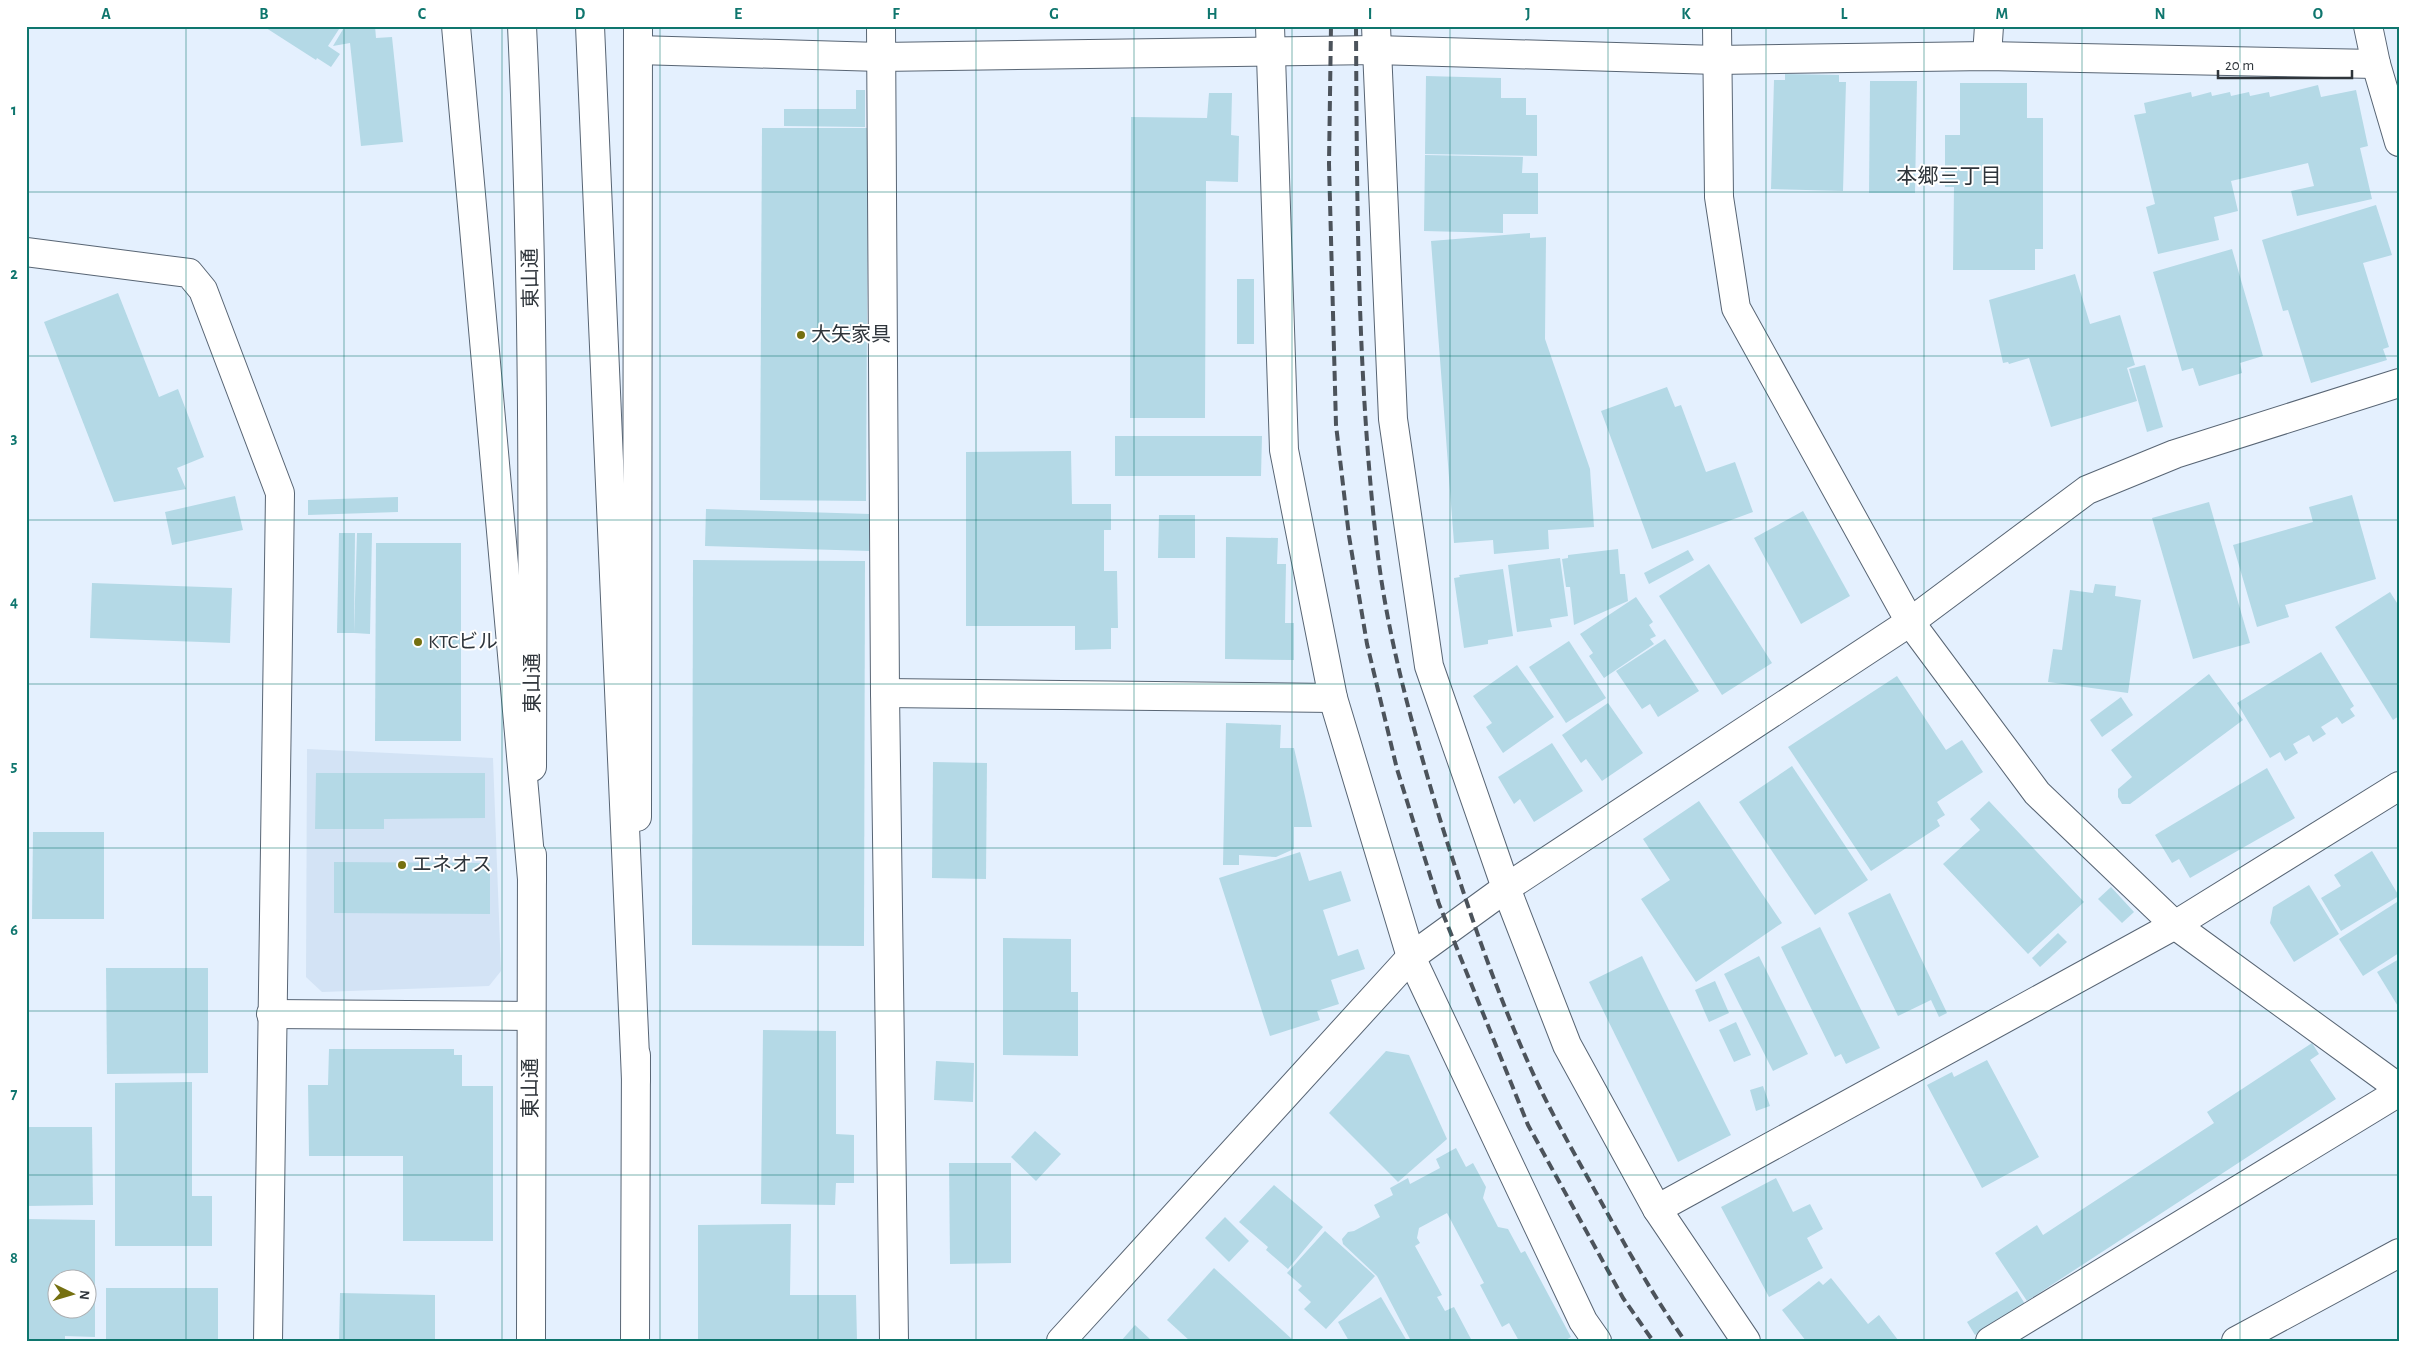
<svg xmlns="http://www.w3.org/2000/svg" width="2425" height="1367" font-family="'Alegreya Sans','Noto Sans JP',sans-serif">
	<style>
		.built { fill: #d3e3f5 }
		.building { fill: #b4d9e6; fill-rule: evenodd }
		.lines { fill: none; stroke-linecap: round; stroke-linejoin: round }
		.minor-casing { stroke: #586574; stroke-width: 30 }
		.major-casing { stroke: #586574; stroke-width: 30 }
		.highway-casing { stroke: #586574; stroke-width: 30 }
		.minor { stroke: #fff; stroke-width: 28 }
		.major { stroke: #fff; stroke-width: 28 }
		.highway { stroke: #fff; stroke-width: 28 }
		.rail { stroke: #4c535b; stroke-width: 4; stroke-dasharray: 10 5; stroke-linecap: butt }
		.grid { fill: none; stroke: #0f766e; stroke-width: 1; stroke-opacity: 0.55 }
		.poi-dot { fill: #757010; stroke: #fff; stroke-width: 2 }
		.labels { text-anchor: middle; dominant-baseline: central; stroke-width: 4; stroke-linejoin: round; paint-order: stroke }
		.street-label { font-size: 20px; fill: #2f353b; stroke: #fff }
		.poi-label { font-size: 20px; fill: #2f353b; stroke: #fff; text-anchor: start }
		.neighbourhood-label { font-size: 21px; fill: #2f353b; stroke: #fff }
		.neatline { fill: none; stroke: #0f766e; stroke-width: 2 }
		.grid-label { font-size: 16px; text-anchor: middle; font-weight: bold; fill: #0f766e }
	</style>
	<rect width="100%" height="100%" fill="#e4f0fe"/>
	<path class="built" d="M307,749L493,758L501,971L489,986L322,992L306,977Z"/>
	<g class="building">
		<path d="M263,26H341L328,46L340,54L331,67L317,58L316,60Z"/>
		<path d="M345,26H375L376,38L392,37L403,142L361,146L350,43L333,46Z"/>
		<path d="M1785,74L1839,75V82H1846L1843,191L1771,189L1774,80H1785Z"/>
		<path d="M1426,76L1501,78V98H1526V115H1537V156L1425,154Z"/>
		<path d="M1870,81H1917L1915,193H1869Z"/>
		<path d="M1960,83H2027V118H2043V249H2035V270H1953L1954,187H1945V135H1960Z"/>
		<path d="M2318,85L2321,97L2356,90L2368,146L2360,148L2372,199L2297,216L2291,191L2314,186L2308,163L2231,181L2238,211L2214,217L2219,240L2158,254L2146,207L2155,204L2134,115L2146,113L2144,103L2191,92L2192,97L2211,92L2212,96L2230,92L2231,96L2249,92L2250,96L2269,92L2270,97Z"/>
		<path d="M856,90H865V127L784,126V109H856Z"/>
		<path d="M1209,93H1232L1231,135L1239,136L1238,182L1206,181L1205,418H1130L1131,117L1207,118Z"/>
		<path d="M762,128H868L866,501L760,500Z"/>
		<path d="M1425,155L1523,157L1522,173H1538V214H1503V233L1424,231Z"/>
		<path d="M2376,205L2392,255L2363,263L2389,347L2383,349L2387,360L2311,383L2288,310L2283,311L2262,240Z"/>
		<path d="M1530,233V238L1546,237L1545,339L1590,469L1594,527L1548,530L1549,549L1494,554L1493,540L1454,543L1431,241Z"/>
		<path d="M2232,249L2263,356L2240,363L2242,373L2199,386L2193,368L2182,371L2153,272Z"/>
		<path d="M2075,274L2090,324L2120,315L2135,365L2127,368L2137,401L2051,427L2029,358L2009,364L2008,362L2003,363L1989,300Z"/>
		<rect x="1237" y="279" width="17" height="65"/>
		<path d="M118,293L159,397L178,389L204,457L177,468L186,489L114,502L44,322Z"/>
		<path d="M2145,365L2163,427L2147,432L2129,369Z"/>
		<path d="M1667,387L1675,407L1681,405L1706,472L1735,462L1753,512L1652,549L1601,411Z"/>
		<path d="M1115,436H1262L1261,476H1115Z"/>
		<path d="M1071,451L1072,504H1111V530H1104V571H1117L1118,628H1111V649L1075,650V626H966V452Z"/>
		<path d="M2352,495L2376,579L2285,605L2289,617L2257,627L2233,545L2313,522L2309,507Z"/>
		<path d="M235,496L243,530L172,545L165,512Z"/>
		<path d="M398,497V512L308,515V500Z"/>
		<path d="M2209,502L2250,643L2193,659L2152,518Z"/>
		<path d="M706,509L870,514L869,551L705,546Z"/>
		<path d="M1803,511L1850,596L1801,624L1754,538Z"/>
		<path d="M1159,515H1195V558H1158Z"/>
		<path d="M339,533H355L354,633H337Z"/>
		<path d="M357,533H372L370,634L354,633Z"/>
		<path d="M1226,537L1278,538L1277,564H1286L1285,623H1294V660L1225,659Z"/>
		<path d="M376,543H461V741H375Z"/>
		<path d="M1618,549L1620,574H1625L1628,601L1574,625L1570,587H1566L1562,559L1568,558V555Z"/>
		<path d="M1688,550L1694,560L1649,584L1644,573Z"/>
		<path d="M1560,558L1568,616L1550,619L1552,627L1517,632L1508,565Z"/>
		<path d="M693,560L865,561L864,946L692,945Z"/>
		<path d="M1709,564L1772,663L1722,695L1659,596Z"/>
		<path d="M1503,569L1513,636L1488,640V644L1464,648L1454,578L1460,577L1459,575Z"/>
		<path d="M92,583L232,588L230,643L90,638Z"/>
		<path d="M2095,584L2116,586L2115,596L2141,600L2128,693L2048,682L2053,649L2062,650L2070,590L2093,593Z"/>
		<path d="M2390,592L2399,606V716L2393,720L2335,627Z"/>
		<path d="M1636,597L1653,622L1649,625L1656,636L1650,639L1654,644L1604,678L1589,656L1593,653L1580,634Z"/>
		<path d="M1665,639L1699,691L1658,717L1650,704L1642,709L1616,671Z"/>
		<path d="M1569,641L1606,698L1566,723L1529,667Z"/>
		<path d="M2321,652L2354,706L2350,709L2355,716L2342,724L2337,717L2321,727L2326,734L2313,742L2309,735L2293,744L2298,753L2285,761L2280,752L2270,758L2237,703Z"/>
		<path d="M1517,665L1554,717L1503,753L1486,727L1492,723L1473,696Z"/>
		<path d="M2209,674L2243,720L2130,804H2122L2118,797V789L2132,777L2111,750Z"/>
		<path d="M1897,676L1946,750L1962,740L1983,772L1937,802L1945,815L1937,820L1940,826L1871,871L1788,747Z"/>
		<path d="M2121,697L2133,715L2102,737L2090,720Z"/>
		<path d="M1608,703L1643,753L1602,781L1586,759L1581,763L1562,735Z"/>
		<path d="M1226,723L1281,725L1280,748H1294L1312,827H1294V849L1276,857L1239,855V865H1223Z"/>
		<path d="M1552,743L1583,791L1534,822L1520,799L1514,804L1498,777Z"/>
		<path d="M933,762L987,763L986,879L932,878Z"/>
		<path d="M1792,766L1868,880L1815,915L1739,802Z"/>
		<path d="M2267,768L2295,818L2190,878L2179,859L2172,863L2155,835Z"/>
		<path d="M316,773H485V818L384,819V829H315Z"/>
		<path d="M1699,801L1782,923L1696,982L1641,899L1670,880L1643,839Z"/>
		<path d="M1989,801L2084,902L2028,954L1943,864L1980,830L1970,819Z"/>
		<path d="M33,832H104V919H32Z"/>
		<path d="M2372,851L2399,896L2341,931L2321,898L2341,886L2334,875Z"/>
		<path d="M1300,852L1309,881L1341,871L1351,901L1323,910L1338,956L1358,949L1365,969L1331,980L1339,1004L1317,1011L1320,1020L1270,1036L1219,878Z"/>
		<path d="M334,862L490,863V914L334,913Z"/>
		<path d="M2309,885L2339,934L2294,962L2270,923L2273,907Z"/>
		<path d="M2111,887L2134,912L2122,923L2098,899Z"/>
		<path d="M1890,893L1947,1013L1939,1017L1931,1000L1898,1016L1848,913Z"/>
		<path d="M2397,902L2399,953L2363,976L2339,939Z"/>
		<path d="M1820,927L1880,1048L1846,1064L1841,1054L1835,1057L1781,947Z"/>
		<path d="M2058,933L2067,942L2040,967L2032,958Z"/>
		<path d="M1003,938L1071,939V992H1078V1056L1003,1055Z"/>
		<path d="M1642,956L1731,1135L1678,1162L1589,982Z"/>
		<path d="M1759,956L1808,1054L1773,1071L1724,974Z"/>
		<path d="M2399,959V1008L2377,972Z"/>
		<path d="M106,968H208V1073L107,1074Z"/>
		<path d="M1715,981L1729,1013L1709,1022L1695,990Z"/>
		<path d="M1736,1022L1751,1055L1734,1062L1719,1030Z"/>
		<path d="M763,1030L836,1031V1134L854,1135V1183H836L835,1205L761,1204Z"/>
		<path d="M2312,1043L2319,1054L2310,1060L2336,1099L2027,1301L1995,1253L2037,1225L2043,1235L2214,1123L2207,1112Z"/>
		<path d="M329,1049H454V1055H462V1086H493V1241H403V1156H309L308,1085H328Z"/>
		<path d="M1386,1051L1409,1055L1447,1139L1398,1182L1329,1113Z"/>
		<path d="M1987,1060L2039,1157L1982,1188L1927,1085L1952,1072L1954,1077Z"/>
		<path d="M936,1061L974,1063L973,1102L934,1100Z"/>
		<path d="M192,1082V1196H212V1246H115V1083Z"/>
		<path d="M1763,1086L1770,1106L1756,1111L1750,1090Z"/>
		<path d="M26,1127H92L93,1205L26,1206Z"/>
		<path d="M1035,1131L1061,1154L1036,1181L1011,1157Z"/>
		<path d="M1456,1148L1466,1167L1473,1163L1486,1187L1483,1198L1498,1227L1508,1229L1521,1253L1525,1251L1571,1337L1564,1341H1519L1509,1323L1502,1327L1480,1285L1484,1283L1447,1213L1419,1228L1417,1238L1420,1243L1415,1246L1442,1295L1437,1297L1445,1311L1454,1307L1472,1341H1411L1377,1276L1343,1244L1342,1239L1348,1232L1354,1231L1380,1217L1374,1205L1393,1195L1390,1188L1408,1178L1410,1184L1440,1168L1436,1159Z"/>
		<path d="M949,1163H1011V1263L950,1264Z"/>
		<path d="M1776,1178L1793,1212L1810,1204L1823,1229L1807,1238L1823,1268L1769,1297L1721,1207Z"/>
		<path d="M1274,1185L1323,1227L1288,1269L1266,1250L1268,1247L1239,1222Z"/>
		<path d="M1225,1217L1249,1241L1229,1262L1205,1238Z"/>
		<path d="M26,1219L95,1220V1337L65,1336V1341H26ZM58,1280H88V1310H58Z"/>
		<path d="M791,1224L790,1295H856L857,1341H698V1225Z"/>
		<path d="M1325,1231L1375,1276L1326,1329L1304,1309L1311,1302L1298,1290L1302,1286L1287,1273Z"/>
		<path d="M1214,1268L1294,1341H1190L1167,1320Z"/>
		<path d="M1831,1278L1868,1324L1879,1315L1898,1340L1806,1341L1782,1310L1819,1281L1823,1285Z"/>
		<rect x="106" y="1288" width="112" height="53"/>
		<path d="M2017,1291L2025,1304L1975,1335L1967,1322Z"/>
		<path d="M340,1293L435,1295V1341H339Z"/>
		<path d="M1381,1297L1407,1341H1349L1338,1322Z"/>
		<path d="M1135,1325L1152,1341H1121Z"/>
	</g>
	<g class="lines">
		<defs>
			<g id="minor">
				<path d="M881,26L885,693L894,1341"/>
				<path d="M1270,26L1284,450L1333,698L1411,957L1583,1321L1597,1341"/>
				<path d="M1376,26L1393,419L1429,666L1506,888L1567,1045L1657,1209L1746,1341"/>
				<path d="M1717,26L1719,197L1736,308L1910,622L2037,793L2175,925L2399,1088"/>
				<path d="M2368,26L2376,64L2399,142"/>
				<path d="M638,50L880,57L1376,50L1717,60L1987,56L2376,64"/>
				<path d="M1987,56L1989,26"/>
				<path d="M26,252L189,273L203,290L280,493L268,1341"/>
				<path d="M885,693L1333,698"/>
				<path d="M271,1014L530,1016"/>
				<path d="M1657,1209L2175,925L2399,786"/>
				<path d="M1061,1341L1411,957L1506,888L1910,622L2087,490L2175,454L2399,383"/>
				<path d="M1990,1341L2399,1092"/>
			</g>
			<g id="major">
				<path d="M522,26C534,273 533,520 532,767"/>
				<path d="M637,817L638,26"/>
				<path d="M531,1341L532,855"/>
				<path d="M635,1341L636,1055"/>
			</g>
			<g id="highway">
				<path d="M456,26L532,879"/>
				<path d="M590,26L636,1079"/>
				<path d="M2236,1341L2399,1253"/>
			</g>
		</defs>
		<use href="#minor" class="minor-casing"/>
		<use href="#major" class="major-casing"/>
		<use href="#highway" class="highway-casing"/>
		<use href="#minor" class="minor"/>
		<use href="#major" class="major"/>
		<use href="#highway" class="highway"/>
		<g class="rail">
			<path d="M1331,26L1329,164L1336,425L1349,536L1367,644L1397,769L1439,904L1528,1125L1623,1298L1653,1341"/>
			<path d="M1356,26C1357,197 1357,369 1376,539C1386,633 1412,725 1439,816C1467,906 1497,996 1537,1082C1556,1122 1578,1160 1599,1198C1626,1247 1653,1296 1685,1341"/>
		</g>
	</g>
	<path class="grid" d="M186,26V1341M344,26V1341M502,26V1341M660,26V1341M818,26V1341M976,26V1341M1134,26V1341M1292,26V1341M1450,26V1341M1608,26V1341M1766,26V1341M1924,26V1341M2082,26V1341M2240,26V1341M26,192H2399M26,356H2399M26,520H2399M26,684H2399M26,848H2399M26,1011H2399M26,1175H2399"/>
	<g class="poi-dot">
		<circle cx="801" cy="335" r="5"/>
		<circle cx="418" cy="642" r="5"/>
		<circle cx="402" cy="865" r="5"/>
	</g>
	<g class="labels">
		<g class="street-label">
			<text transform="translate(531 278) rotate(-91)">東山通</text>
			<text transform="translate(533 683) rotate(-90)">東山通</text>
			<text transform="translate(531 1088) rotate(-90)">東山通</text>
		</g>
		<g class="poi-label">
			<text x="811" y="335">大矢家具</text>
			<text x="428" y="642">KTCビル</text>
			<text x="412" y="865">エネオス</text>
		</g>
		<g class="neighbourhood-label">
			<text x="1949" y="176">本郷三丁目</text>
		</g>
	</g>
	<rect width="2425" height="1367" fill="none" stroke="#ffffff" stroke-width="55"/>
	<g transform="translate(72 1294) rotate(95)"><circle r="24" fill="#ffffff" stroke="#acaeb1"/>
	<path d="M0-4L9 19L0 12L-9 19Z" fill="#757010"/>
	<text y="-8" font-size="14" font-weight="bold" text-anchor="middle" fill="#2f353b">N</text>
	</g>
	<path d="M2218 70v8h134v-8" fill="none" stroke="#2f353b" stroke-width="2.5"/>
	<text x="2225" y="70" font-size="15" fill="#2f353b" stroke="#ffffff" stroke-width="4" paint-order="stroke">20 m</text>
	<rect x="28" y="28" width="2370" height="1312" class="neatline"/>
	<g class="grid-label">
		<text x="106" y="19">A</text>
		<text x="264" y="19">B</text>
		<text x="422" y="19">C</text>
		<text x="580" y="19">D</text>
		<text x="738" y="19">E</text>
		<text x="896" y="19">F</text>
		<text x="1054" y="19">G</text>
		<text x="1212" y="19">H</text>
		<text x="1370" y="19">I</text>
		<text x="1528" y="19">J</text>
		<text x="1686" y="19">K</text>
		<text x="1844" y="19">L</text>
		<text x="2002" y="19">M</text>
		<text x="2160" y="19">N</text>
		<text x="2318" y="19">O</text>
		<text x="14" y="115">1</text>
		<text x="14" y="279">2</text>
		<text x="14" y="443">3</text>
		<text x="14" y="607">4</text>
		<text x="14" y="771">5</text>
		<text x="14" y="935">6</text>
		<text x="14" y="1099">7</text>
		<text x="14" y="1263">8</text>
	</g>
</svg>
